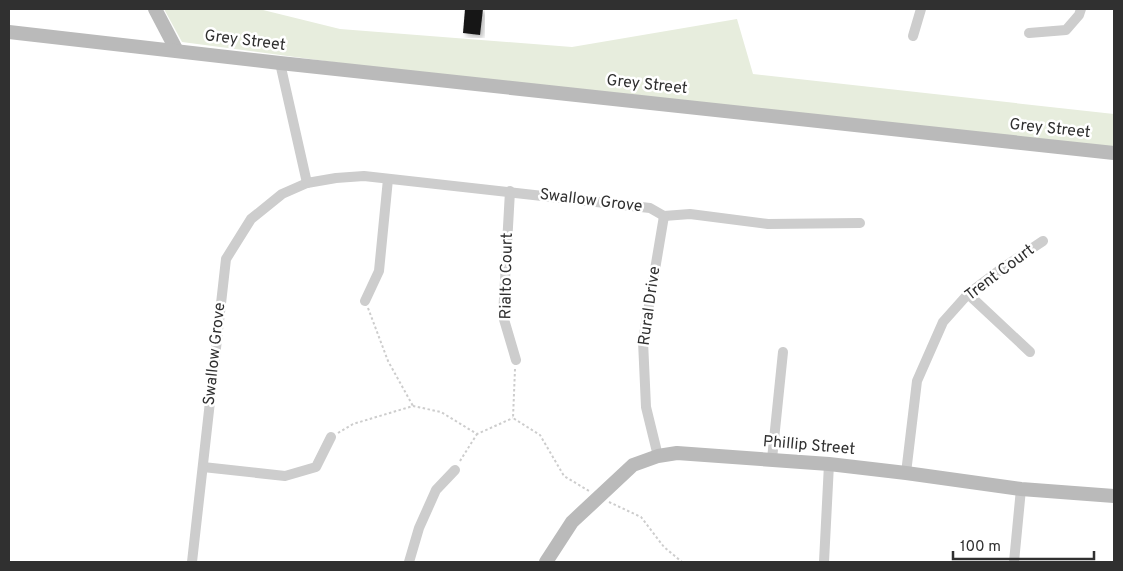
<svg xmlns="http://www.w3.org/2000/svg" width="1123" height="571" font-family="Overpass,sans-serif">
	<style>
		.green { fill: #e7eddd }
		.building { fill: #171717; filter: url(#shadow) }
		.lines { fill: none; stroke-linecap: round; stroke-linejoin: round }
		.path { stroke: #cdcdcd; stroke-width: 2; stroke-dasharray: 2.5 2.5; stroke-linecap: butt }
		.street { stroke: #cdcdcd; stroke-width: 10 }
		.secondary { stroke: #bababa; stroke-width: 14 }
		.labels { text-anchor: middle; dominant-baseline: central; stroke-width: 5; stroke-linejoin: round; paint-order: stroke }
		.street-label { font-size: 16px; fill: #303030; stroke: #fff }
	</style>
	<defs>
		<filter id="shadow"><feDropShadow dx="3" dy="3" stdDeviation="2.5" flood-color="#0004"/></filter>
	</defs>
	<rect width="100%" height="100%" fill="#fff"/>
	<path class="green" d="M164,9H259L340,29L572,47L737,19L753,74L1114,114V149L422,74L182,42Z"/>
	<path class="building" d="M465,9H483L480,35L463,33Z"/>
	<g class="lines">
		<g class="path">
			<path d="M368,308L388,361L413,406"/>
			<path d="M515,369L513,418L540,435L564,476L589,491"/>
			<path d="M338,433L353,424L413,406L441,412L477,434L513,418"/>
			<path d="M460,461L477,434"/>
			<path d="M609,502L641,517L664,547L682,562"/>
		</g>
		<g class="street">
			<path d="M1029,33L1066,30L1079,15L1081,9"/>
			<path d="M913,36L921,9"/>
			<path d="M280,63L307,183"/>
			<path d="M510,191L503,316L516,360"/>
			<path d="M664,216L690,214L768,224L860,223"/>
			<path d="M968,294L1030,352"/>
			<path d="M365,301L379,271L388,179"/>
			<path d="M658,456L646,407L643,341L664,216"/>
			<path d="M772,459L783,352"/>
			<path d="M203,467L285,476L316,467L331,437"/>
			<path d="M906,473L917,381L943,322L968,294L1001,269L1043,241"/>
			<path d="M192,562L226,259L251,219L282,194L307,183L336,178L364,176L650,208L664,216"/>
			<path d="M409,562L419,528L436,490L455,470"/>
			<path d="M824,562L829,464"/>
			<path d="M1014,562L1021,489"/>
		</g>
		<g class="secondary">
			<path d="M155,9L177,51"/>
			<path d="M9,32L280,63L1114,153"/>
			<path d="M546,562L572,522L633,465L658,456L677,453L829,464L906,473L1021,489L1114,496"/>
		</g>
	</g>
	<g class="labels">
		<g class="street-label">
			<text transform="translate(245 41) rotate(7)">Grey Street</text>
			<text transform="translate(647 85) rotate(6)">Grey Street</text>
			<text transform="translate(1050 129) rotate(6)">Grey Street</text>
			<text transform="translate(591 201) rotate(7)">Swallow Grove</text>
			<text transform="translate(1000 273) rotate(-37)">Trent Court</text>
			<text transform="translate(507 276) rotate(-89)">Rialto Court</text>
			<text transform="translate(650 306) rotate(-82)">Rural Drive</text>
			<text transform="translate(215 354) rotate(-84)">Swallow Grove</text>
			<text transform="translate(809 446) rotate(5)">Phillip Street</text>
		</g>
	</g>
	<rect width="1123" height="571" fill="none" stroke="#303030" stroke-width="20"/>
	<path d="M953 551v8h141v-8" fill="none" stroke="#303030" stroke-width="2.5"/>
	<text x="960" y="551" font-size="15" fill="#303030" stroke="#ffffff" stroke-width="4" paint-order="stroke">100 m</text>
</svg>
